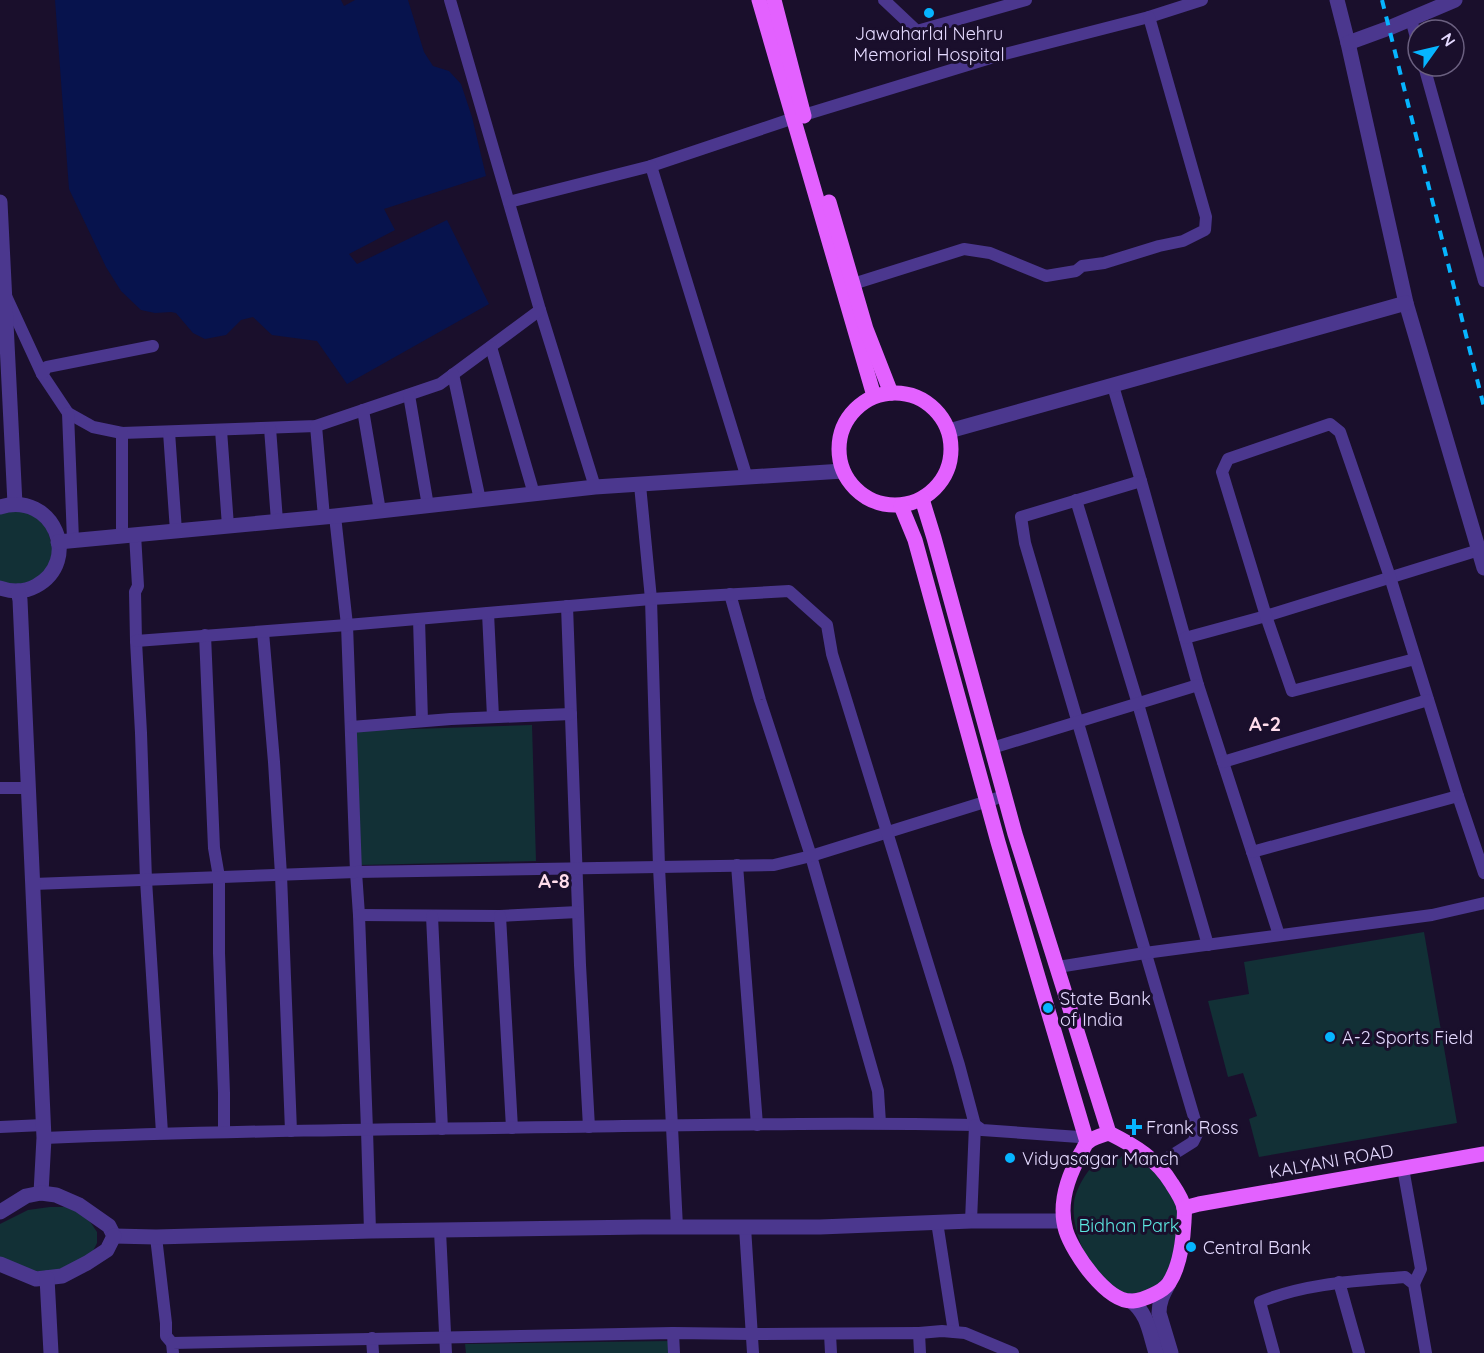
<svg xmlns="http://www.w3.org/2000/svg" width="1484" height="1353" font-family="Quicksand,sans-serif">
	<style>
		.green { fill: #123036 }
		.water { fill: #07134d }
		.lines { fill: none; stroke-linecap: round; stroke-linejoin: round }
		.minor { stroke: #4b378e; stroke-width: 12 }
		.tertiary { stroke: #4b378e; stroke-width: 15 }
		.primary { stroke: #e361ff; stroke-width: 15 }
		.rail { stroke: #06b5ff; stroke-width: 4; stroke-dasharray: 9 8; stroke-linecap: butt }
		.poi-dot { fill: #06b5ff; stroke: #1a0f2c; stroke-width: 2 }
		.labels { text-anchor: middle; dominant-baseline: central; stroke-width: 6; stroke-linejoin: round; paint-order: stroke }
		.poi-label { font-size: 18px; fill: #e5daff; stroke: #1a0f2c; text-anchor: start }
		.street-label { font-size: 18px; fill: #e5daff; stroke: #1a0f2c }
		.park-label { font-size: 18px; fill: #5ce8e1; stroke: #1a0f2c }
		.neighbourhood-label { font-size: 20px; font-weight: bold; fill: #ffdceb; stroke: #1a0f2c }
	</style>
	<rect width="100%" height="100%" fill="#1a0f2c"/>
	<g class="green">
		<path d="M25,510L46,525L53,549L50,562L44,573L34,581L22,585L0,582V512Z"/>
		<path d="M532,725L536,861L361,865L355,731Z"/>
		<path d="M1424,932L1457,1123L1259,1157L1249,1119L1257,1116L1243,1073L1228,1077L1208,1001L1249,994L1244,962Z"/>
		<path d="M1113,1155L1133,1158L1152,1170L1164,1183L1173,1199L1179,1212L1175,1262L1156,1290L1127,1295C1121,1291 1113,1288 1107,1283C1087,1267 1071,1229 1074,1203C1075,1191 1086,1171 1096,1163C1100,1159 1108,1158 1113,1155Z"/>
		<path d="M50,1207H65L80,1213L91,1223L97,1232V1243L91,1255L53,1272L34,1271L0,1259V1224L28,1210Z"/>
		<path d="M671,1341L672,1353H466L465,1344Z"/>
	</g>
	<path class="water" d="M55,0H341L344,6L355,0H408L424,52L433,66L449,71L461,84L472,117L486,176L384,209L395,230L349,254L357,264L447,220L489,304L347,384L317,341L272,335L253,317L241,320L226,335L205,339L193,333L176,313L171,312L155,313L141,310L121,291L106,267L69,189Z"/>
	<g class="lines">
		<g class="minor">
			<path d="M450,0L540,310L595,487"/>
			<path d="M884,0L917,31L1026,0"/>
			<path d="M1411,19L1418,45"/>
			<path d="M1424,66L1484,281"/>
			<path d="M651,166L794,118L997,56L1149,17L1202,0"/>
			<path d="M509,202L651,166L747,478"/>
			<path d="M853,284L964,249L990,253L1046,276L1076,271L1082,266L1104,263L1159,246L1183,241L1205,230L1206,217L1149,17"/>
			<path d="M6,296L42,374L68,413L93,427L122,433L316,426L440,384L540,310"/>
			<path d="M491,347L534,494"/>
			<path d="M42,374L47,367L153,346"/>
			<path d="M453,374L480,500"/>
			<path d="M1113,386L1141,481L1198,685L1279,935"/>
			<path d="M409,395L428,506"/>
			<path d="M363,410L380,511"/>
			<path d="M68,413L73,540"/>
			<path d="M316,426L324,517"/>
			<path d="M270,428L277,521"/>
			<path d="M221,430L228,526"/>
			<path d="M169,432L176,531"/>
			<path d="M122,433V536"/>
			<path d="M1141,481L1021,517L1025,543L1196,1124L1197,1134L1193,1142L1158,1164"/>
			<path d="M640,485L651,599L659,867L677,1227"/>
			<path d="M1076,500L1138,704L1208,945"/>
			<path d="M335,516L347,625L356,872L359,915L367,1130L370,1231"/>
			<path d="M135,534L138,586L135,592L136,641L141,733L146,880L162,1133"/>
			<path d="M730,594L760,700L811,856L878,1091L880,1123"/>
			<path d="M567,606L580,965L589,1127"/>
			<path d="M488,613L493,717"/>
			<path d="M419,619L422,721"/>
			<path d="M263,632L274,762L281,875L291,1131"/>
			<path d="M205,635L214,848L219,877V953L224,1093V1132"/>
			<path d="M1185,638L1266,616L1479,550"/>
			<path d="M1415,659L1292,691L1266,616L1222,472L1228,459L1330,424L1340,432L1390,577L1458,796L1484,873"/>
			<path d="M351,727L451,719L571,714"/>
			<path d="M992,748L1198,685"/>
			<path d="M1223,762L1428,700"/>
			<path d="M0,788H29"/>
			<path d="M1252,852L1458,796"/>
			<path d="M737,865L757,1125"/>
			<path d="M33,884L356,872L774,865L811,856L1004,796"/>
			<path d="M359,915L500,916L578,912"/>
			<path d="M432,916L442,1129"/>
			<path d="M500,916L512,1128"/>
			<path d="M1058,967L1145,953L1432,915L1484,903"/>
			<path d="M975,1125L982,1130L1079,1137L1087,1142"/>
			<path d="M0,1127L43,1125"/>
			<path d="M44,1138C217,1131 390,1129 564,1127C701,1125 838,1122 975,1125L959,1065L832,654L827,625L789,591L651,599L347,625L136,641"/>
			<path d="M1403,1168L1421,1269L1414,1284"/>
			<path d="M971,1221L975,1125"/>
			<path d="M937,1222L954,1332"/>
			<path d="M745,1227L753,1353"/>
			<path d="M440,1231L446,1353"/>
			<path d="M156,1237L166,1323V1336L172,1343"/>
			<path d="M1339,1282L1359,1353"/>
			<path d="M673,1333L674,1353"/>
			<path d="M919,1333L942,1331L965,1333L1013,1353"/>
			<path d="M830,1334L831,1353"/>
			<path d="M372,1338L373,1353"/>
			<path d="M173,1353L172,1343L673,1333L752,1334L919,1333L920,1353"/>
			<path d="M1274,1353L1260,1302C1306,1283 1357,1281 1405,1277L1414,1284L1426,1353"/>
		</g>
		<g class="tertiary">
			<path d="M1337,0L1348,43L1406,303L1484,568"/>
			<path d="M1348,43L1389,28L1455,0"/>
			<path d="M0,202L15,504"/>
			<path d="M949,431L1406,303"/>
			<path d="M0,507C54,491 82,561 36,586C25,592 12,592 0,588"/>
			<path d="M58,542L335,516L595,487L843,471"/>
			<path d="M18,591L20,600L44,1138L41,1193"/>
			<path d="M0,1212L26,1196L41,1193L56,1195L79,1205L109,1226L114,1236"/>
			<path d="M114,1236L156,1237L370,1231L642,1227H820L971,1221H1064"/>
			<path d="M0,1264L36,1279L62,1276L87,1263L107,1250L114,1236"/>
			<path d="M47,1278L51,1353"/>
			<path d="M1168,1285C1163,1294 1159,1302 1159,1313L1171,1353"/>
			<path d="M1131,1301C1148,1313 1150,1335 1156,1353"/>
		</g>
		<g class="primary">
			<path d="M759,0L874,396"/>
			<path d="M774,0L804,116"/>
			<path d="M829,202L866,329L891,393"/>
			<circle cx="895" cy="449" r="56"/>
			<path d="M922,499L934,538L1015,834L1109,1133C1135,1146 1157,1159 1172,1184C1176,1190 1183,1201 1184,1208C1185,1212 1184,1218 1184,1222C1183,1242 1180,1266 1169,1283C1163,1292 1143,1300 1133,1301C1107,1303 1073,1253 1066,1231C1058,1205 1068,1176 1081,1153C1083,1150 1085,1144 1088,1142C1094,1137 1103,1135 1109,1133"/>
			<path d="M901,506L915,540L998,842L1087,1142"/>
			<path d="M1184,1208L1199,1204L1484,1154"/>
		</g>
		<path class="rail" d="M1382,0L1484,407"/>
	</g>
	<g class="poi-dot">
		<circle cx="929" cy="13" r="6"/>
		<circle cx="1048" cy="1008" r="6"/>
		<circle cx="1330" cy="1037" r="6"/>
		<path d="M1131 1118h6v6h6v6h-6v6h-6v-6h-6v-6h6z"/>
		<circle cx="1010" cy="1158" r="6"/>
		<circle cx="1191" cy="1247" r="6"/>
	</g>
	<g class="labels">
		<g class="poi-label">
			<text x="929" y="33" text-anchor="middle">Jawaharlal Nehru<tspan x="929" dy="21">Memorial Hospital</tspan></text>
			<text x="1060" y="998">State Bank<tspan x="1060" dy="21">of India</tspan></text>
			<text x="1342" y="1037">A-2 Sports Field</text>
			<text x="1146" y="1127">Frank Ross</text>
			<text x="1022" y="1158">Vidyasagar Manch</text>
			<text x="1203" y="1247">Central Bank</text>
		</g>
		<g class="street-label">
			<text transform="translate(1331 1161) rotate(-10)">KALYANI ROAD</text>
		</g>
		<g class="park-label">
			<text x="1129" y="1225">Bidhan Park</text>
		</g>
		<g class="neighbourhood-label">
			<text x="1265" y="723">A-2</text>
			<text x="554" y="880">A-8</text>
		</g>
	</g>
	<g transform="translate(1436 48) rotate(56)"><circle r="28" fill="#1a0f2c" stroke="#6b6080" stroke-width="1.5"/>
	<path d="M0-4.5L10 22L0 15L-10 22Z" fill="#06b5ff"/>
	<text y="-9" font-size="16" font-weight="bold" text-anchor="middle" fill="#e5daff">N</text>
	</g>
</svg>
